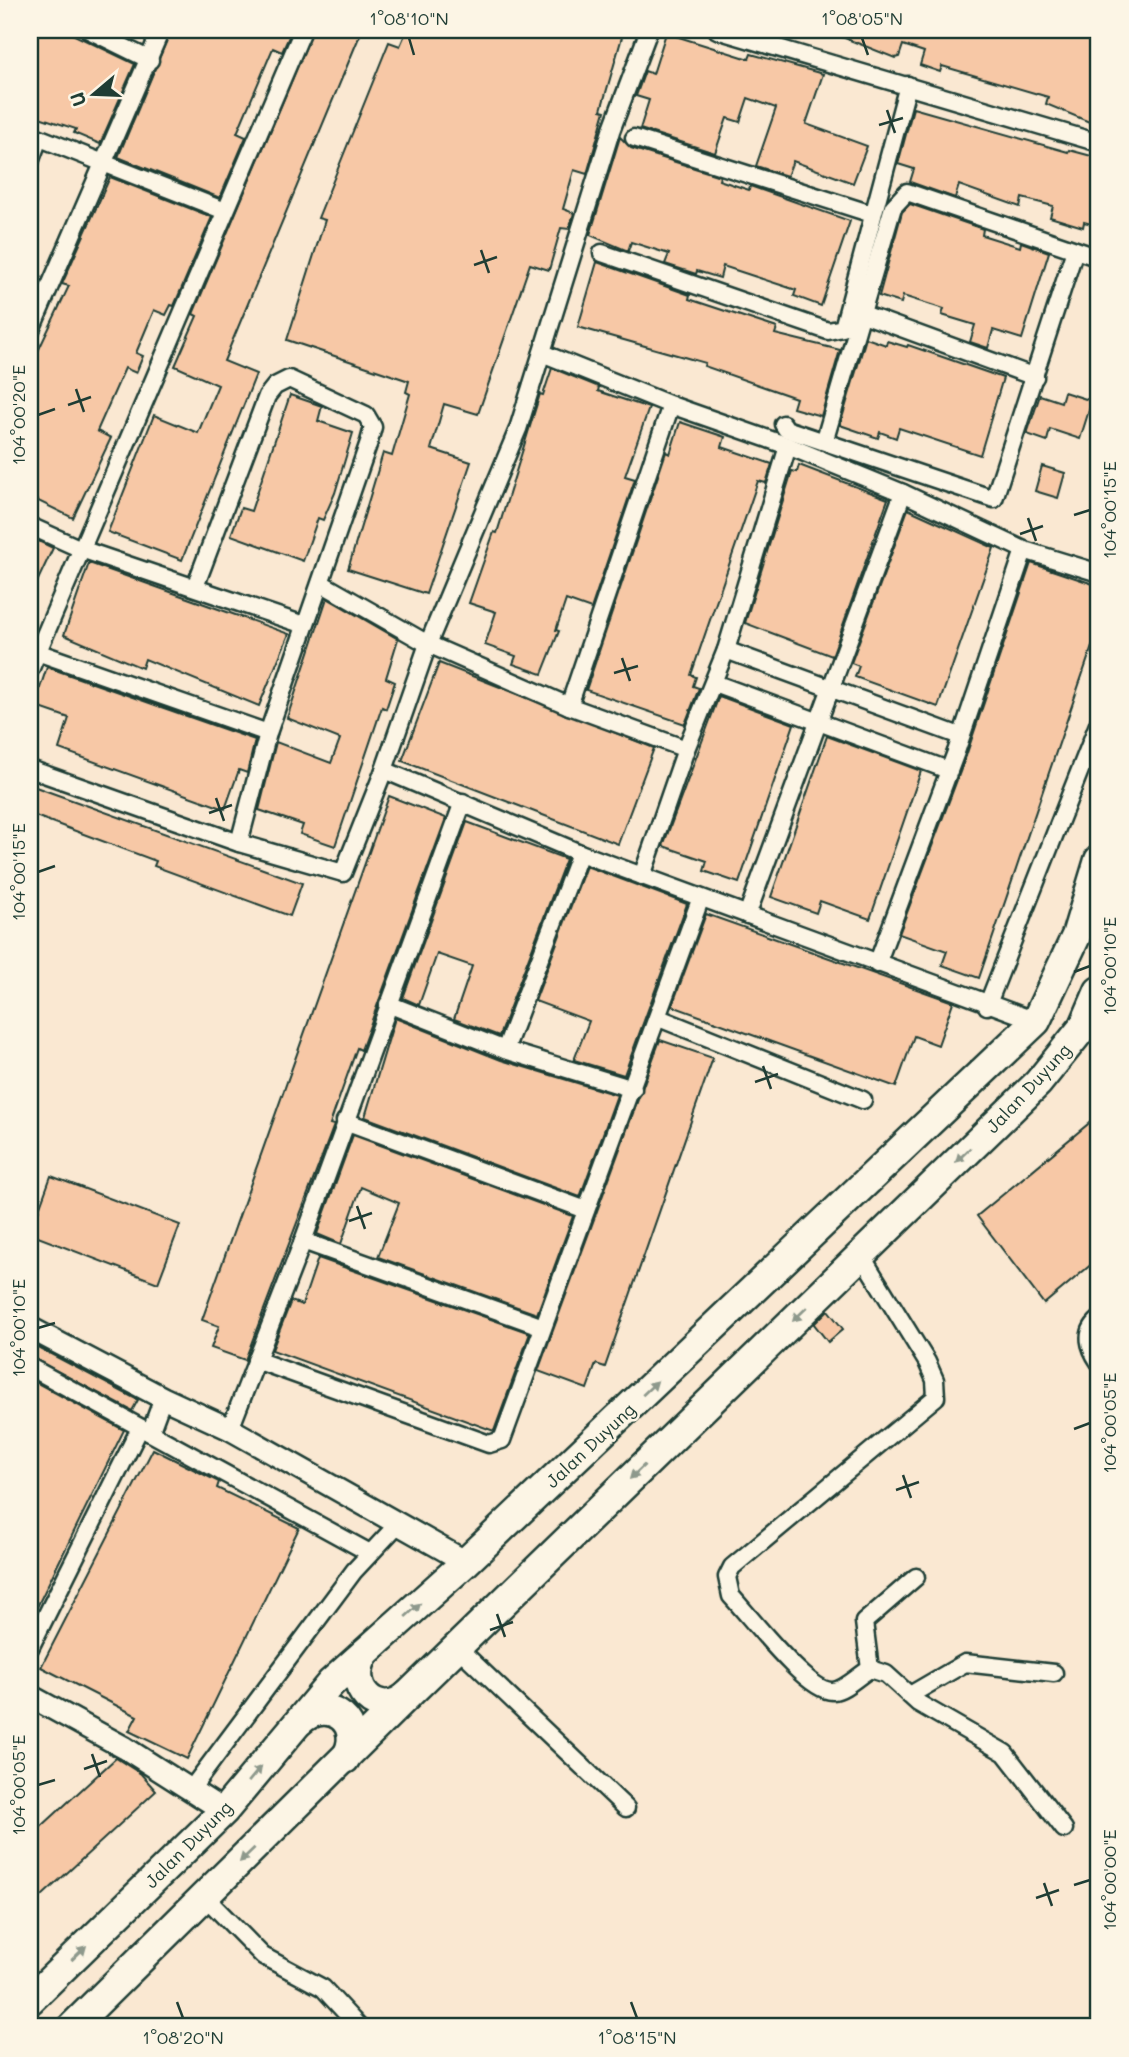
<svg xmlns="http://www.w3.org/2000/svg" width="1129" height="2057" font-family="Mali,sans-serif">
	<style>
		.building { fill: #f7c8a6; stroke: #1f3d34; stroke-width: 2 }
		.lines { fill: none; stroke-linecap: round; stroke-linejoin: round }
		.minor-casing { stroke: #1f3d34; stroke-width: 21 }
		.tertiary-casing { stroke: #1f3d34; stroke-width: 26 }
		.trunk-casing { stroke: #1f3d34; stroke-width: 33 }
		.minor { stroke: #fcf5e5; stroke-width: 16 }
		.tertiary { stroke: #fcf5e5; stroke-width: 21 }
		.trunk { stroke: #fcf5e5; stroke-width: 28 }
		.oneway { fill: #8e998c }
		.ticks { fill: none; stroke: #1f3d34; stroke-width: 2.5 }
		.labels { text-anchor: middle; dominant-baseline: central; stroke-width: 5; stroke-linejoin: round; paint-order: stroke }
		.street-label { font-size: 18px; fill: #1f3d34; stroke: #fcf5e5 }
		.neatline { fill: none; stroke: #1f3d34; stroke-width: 2.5 }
		.ticks-label { font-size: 18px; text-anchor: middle; fill: #1f3d34 }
	</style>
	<rect width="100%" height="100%" fill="#fae8d2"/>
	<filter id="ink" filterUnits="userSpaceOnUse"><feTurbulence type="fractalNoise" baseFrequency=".0143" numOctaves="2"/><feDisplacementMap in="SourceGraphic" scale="14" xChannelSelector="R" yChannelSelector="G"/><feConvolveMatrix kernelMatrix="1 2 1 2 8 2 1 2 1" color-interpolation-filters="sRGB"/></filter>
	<g filter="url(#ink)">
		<g class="building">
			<path d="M30,30H64L135,64L100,144L74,133L76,129L30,114Z"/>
			<path d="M171,30H292L282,52L273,48L237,133L246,137L220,198L118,157Z"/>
			<path d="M313,30H362L224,361L256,374L182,560L108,532L154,415L198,433L218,385L175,366L197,316L193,314Z"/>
			<path d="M407,30H624L601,110L605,111L587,174L574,170L563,209L574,213L569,229L561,228L549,270L530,264L478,414L444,404L431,449L471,462L426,594L348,569L383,453L392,456L410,394L406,392L409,381L287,340L325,220L318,218L389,42L400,46Z"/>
			<path d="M832,30H1068L1099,40V126L1046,104L1048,97L942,66L940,72L920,65L924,52L903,45L899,57L895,58L832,33Z"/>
			<path d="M666,33L749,59L751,54L823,74L806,124L867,146L853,183L793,161L787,176L756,166L776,108L748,98L740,122L727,118L715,153L640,129L649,100L636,96L645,71L653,74Z"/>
			<path d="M913,108L1068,152L1069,150L1099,158V226L1084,222L1083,227L1050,217L1053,206L1022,198L1020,207L959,185L955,198L910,182L914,169L898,164Z"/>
			<path d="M620,137L631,148L720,176L719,180L749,190L750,186L850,221L821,306L794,296L796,290L723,266L720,278L697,271L696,274L665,264L669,254L631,242L628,251L590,235Z"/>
			<path d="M110,177L212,217L174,306L171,305L166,315L154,310L136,353L143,356L136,373L125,368L97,431L111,438L73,518L30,497V368L69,286L62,284Z"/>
			<path d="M910,204L983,229L982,235L1020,247L1021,242L1049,252L1022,339L993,330L988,348L970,342L975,325L942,315L944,309L903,296L901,303L879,296L902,212Z"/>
			<path d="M597,262L690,295L689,299L777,328L775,334L840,350L821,416L793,408L796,398L704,366L705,363L578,327Z"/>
			<path d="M866,338L886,345L887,341L907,347L908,345L1003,378L980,455L899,428L896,438L880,432L878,438L840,425Z"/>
			<path d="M552,368L599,387L598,391L649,408L625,476L635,479L591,609L566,600L556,630L559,631L542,674L513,664L516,656L485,645L496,612L469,603L494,532L497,533L540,394L543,395Z"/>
			<path d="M1064,392L1092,401L1080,439L1050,429L1047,441L1027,434L1040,395L1061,402Z"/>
			<path d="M290,395L322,406L318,421L353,433L335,493L323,520L318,518L303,561L231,535L241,508L251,511Z"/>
			<path d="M680,422L725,437L722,447L772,464L766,483L758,481L691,675L696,677L693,686L699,688L685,724L586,690L666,452L670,454Z"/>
			<path d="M799,465L888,499L832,656L745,623L792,471L797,472Z"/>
			<path d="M1042,466L1065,473L1058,498L1035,491Z"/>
			<path d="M908,509L994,548L938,707L855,677L859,666L851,663Z"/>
			<path d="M30,537L53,548L30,597Z"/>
			<path d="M89,563L289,634L259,706L145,659L142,668L64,635Z"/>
			<path d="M1031,563L1099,586V626L979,978L942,965L947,951L899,934L966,756Z"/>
			<path d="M327,598L398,639L386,678L395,682L386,709L382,707L335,846L300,834L303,825L259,810L276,742L331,763L340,739L287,718Z"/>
			<path d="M439,663L654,748L618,844L402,761Z"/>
			<path d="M47,667L255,740L247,773L239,770L225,809L59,749L69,718L34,706Z"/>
			<path d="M719,696L794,724L739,883L704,871L707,861L663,846Z"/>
			<path d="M827,736L921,771L870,919L820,901L816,913L771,897Z"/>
			<path d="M30,785L302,883L290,916L154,866L156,861L30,814Z"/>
			<path d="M389,796L446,818L361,1050L357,1048L330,1124L334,1125L245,1360L211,1348L219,1326L202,1320Z"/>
			<path d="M467,822L566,859L499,1036L454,1019L472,966L437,954L419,1005L403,998Z"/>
			<path d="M586,866L687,904L624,1075L574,1060L589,1021L535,1001Z"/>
			<path d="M706,914L953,1002L938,1045L914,1036L896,1087L672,1006Z"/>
			<path d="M395,1018L501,1060L617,1095L580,1197L365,1117Z"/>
			<path d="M660,1040L713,1058L605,1367L596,1364L587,1389L538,1371Z"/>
			<path d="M1099,1115V1258L1044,1304L977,1216Z"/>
			<path d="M353,1135L573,1216L537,1314L378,1257L399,1203L361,1187L341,1244L317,1234Z"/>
			<path d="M51,1176L180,1225L158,1283L30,1234Z"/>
			<path d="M318,1258L530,1333L494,1431L272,1350L291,1301L302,1305Z"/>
			<path d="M828,1310L843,1329L828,1342L814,1324Z"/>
			<path d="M30,1343L138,1400L132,1411L30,1357Z"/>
			<path d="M30,1379L124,1430L30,1621Z"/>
			<path d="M153,1449L219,1482L217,1488L299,1528L187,1759L129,1731L137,1716L41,1667Z"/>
			<path d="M116,1758L141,1774L156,1791L30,1907V1837Z"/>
		</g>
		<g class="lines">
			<defs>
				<g id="minor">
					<path d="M89,30L150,60"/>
					<path d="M717,30L1099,143"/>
					<path d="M30,134L225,211"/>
					<path d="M634,138L872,214"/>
					<path d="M30,162L39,138"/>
					<path d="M602,253L828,331L843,328L908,85"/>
					<path d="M863,314L1035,377"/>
					<path d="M30,332L161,30"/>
					<path d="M542,353L671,405L788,446L903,493L1024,550L1099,573"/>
					<path d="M783,424L786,429L994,499L1075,250"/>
					<path d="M825,439L893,207L907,192L1099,258"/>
					<path d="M30,526L81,549L304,625"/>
					<path d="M321,583L428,644L569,706L686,749"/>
					<path d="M195,587L267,396L275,386L289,379L366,415L373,427L369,442L268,733L239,843"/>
					<path d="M726,650L960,736"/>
					<path d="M37,652L268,733"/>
					<path d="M30,670L303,30"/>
					<path d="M714,683L948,770"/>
					<path d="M569,706L671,405"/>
					<path d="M30,769L239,843L343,873L384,770L428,644L518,429L611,131L649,30"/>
					<path d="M384,770L580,853L1036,1021"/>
					<path d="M642,876L686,749L726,650L788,446"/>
					<path d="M747,915L903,493"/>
					<path d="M877,964L956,752L1024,550"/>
					<path d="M388,1004L505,1050L633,1089"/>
					<path d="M987,1006L1099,722"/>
					<path d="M659,1018L863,1100"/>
					<path d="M505,1050L580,853"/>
					<path d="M345,1121L586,1210"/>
					<path d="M303,1241L543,1327"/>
					<path d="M861,1255L927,1362L935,1380L936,1397L732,1567L727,1577L731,1596C749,1615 808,1693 833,1691C845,1690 859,1675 870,1669L886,1674L918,1703L1005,1753L1064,1829"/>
					<path d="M1099,1320C1084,1333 1089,1347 1099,1362"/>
					<path d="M256,1360L489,1444L502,1440L700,900"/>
					<path d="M30,1367L370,1553"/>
					<path d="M230,1429L303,1241L463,802"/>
					<path d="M150,1433L163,1398"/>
					<path d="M457,1647L626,1808"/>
					<path d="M30,1648L140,1428"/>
					<path d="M870,1669L864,1622L916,1577"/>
					<path d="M910,1695L965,1663L1054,1673"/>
					<path d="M192,1788L354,1571L398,1524"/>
					<path d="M205,1897L263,1956L323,1988L359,2027"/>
				</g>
				<g id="tertiary">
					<path d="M30,1328L163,1398L230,1429L466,1562"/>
					<path d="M30,1696L125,1748L224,1811"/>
				</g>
				<g id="trunk">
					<path d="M365,1653C343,1686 378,1722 408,1695"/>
					<path d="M300,1721C330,1694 367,1725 345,1759"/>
					<path d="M30,2000L224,1811L331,1683L466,1562L1036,1021L1076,936L1099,860"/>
					<path d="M72,2027L410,1693L1038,1083L1084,1026L1099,991"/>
				</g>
			</defs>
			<use href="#minor" class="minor-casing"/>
			<use href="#tertiary" class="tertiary-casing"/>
			<use href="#trunk" class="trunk-casing"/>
			<use href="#minor" class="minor"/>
			<use href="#tertiary" class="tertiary"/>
			<use href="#trunk" class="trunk"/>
		</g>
		<defs><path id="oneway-solid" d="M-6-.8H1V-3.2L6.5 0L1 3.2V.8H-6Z" transform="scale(1.75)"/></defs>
		<g class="oneway">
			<use href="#oneway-solid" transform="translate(963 1155) rotate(136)"/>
			<use href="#oneway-solid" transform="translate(800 1314) rotate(136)"/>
			<use href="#oneway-solid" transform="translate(650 1388) rotate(-43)"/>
			<use href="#oneway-solid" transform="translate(637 1472) rotate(136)"/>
			<use href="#oneway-solid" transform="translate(413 1610) rotate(-42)"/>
			<use href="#oneway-solid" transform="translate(255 1774) rotate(-50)"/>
			<use href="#oneway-solid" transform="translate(247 1855) rotate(136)"/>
			<use href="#oneway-solid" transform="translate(79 1953) rotate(-44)"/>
		</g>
	</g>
	<path class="ticks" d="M409,38L414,55M862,38L868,55M887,110L895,133M879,125L903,118M481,250L489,273M474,265L497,257M76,389L84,412M68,405L91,397M38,415L55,409M1074,515L1090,510M1028,518L1036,541M1020,534L1043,526M622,658L630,681M614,673L638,666M216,798L224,821M209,813L232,805M38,872L55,866M1074,972L1090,966M763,1066L771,1089M755,1082L778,1074M357,1206L365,1229M349,1221L372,1213M38,1328L55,1323M1074,1429L1090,1423M903,1475L911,1498M896,1490L919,1482M497,1614L505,1637M490,1630L513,1622M92,1754L100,1777M84,1769L107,1761M38,1785L55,1780M1044,1883L1052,1906M1074,1885L1090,1880M1036,1898L1059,1890M177,2002L183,2018M631,2002L637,2018"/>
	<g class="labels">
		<g class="street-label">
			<text transform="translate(1028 1088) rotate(-47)">Jalan Duyung</text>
			<text transform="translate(590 1445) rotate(-43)">Jalan Duyung</text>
			<text transform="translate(188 1844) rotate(-45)">Jalan Duyung</text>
		</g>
	</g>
	<rect width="1129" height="2057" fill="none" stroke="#fcf5e5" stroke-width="77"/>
	<g transform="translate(94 94) rotate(251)" stroke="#fcf5e5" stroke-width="5" paint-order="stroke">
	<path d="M0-5L12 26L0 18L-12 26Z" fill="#1f3d34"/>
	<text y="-10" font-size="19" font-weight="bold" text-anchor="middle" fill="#1f3d34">U</text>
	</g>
	<rect x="38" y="38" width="1052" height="1980" class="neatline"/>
	<g class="ticks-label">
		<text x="409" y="25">1°08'10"N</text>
		<text x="862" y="25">1°08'05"N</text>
		<text transform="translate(19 415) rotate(-90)" y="6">104°00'20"E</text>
		<text transform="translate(1110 510) rotate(-90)" y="6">104°00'15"E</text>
		<text transform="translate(19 872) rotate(-90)" y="6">104°00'15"E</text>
		<text transform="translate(1110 966) rotate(-90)" y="6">104°00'10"E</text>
		<text transform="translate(19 1328) rotate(-90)" y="6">104°00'10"E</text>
		<text transform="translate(1110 1423) rotate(-90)" y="6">104°00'05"E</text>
		<text transform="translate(19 1785) rotate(-90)" y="6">104°00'05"E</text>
		<text transform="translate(1110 1880) rotate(-90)" y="6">104°00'00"E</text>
		<text x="183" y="2044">1°08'20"N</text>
		<text x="637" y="2044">1°08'15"N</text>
	</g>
</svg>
